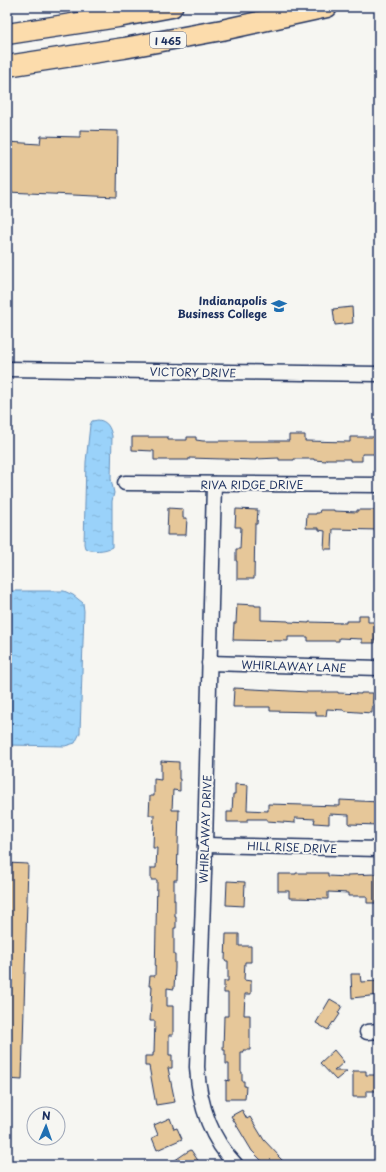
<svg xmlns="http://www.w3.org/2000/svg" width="386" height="1172" font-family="'Playpen Sans',sans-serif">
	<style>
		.water { fill: url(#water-ripples); stroke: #6791bc }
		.building { fill: #e6c799; stroke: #1b2f5e }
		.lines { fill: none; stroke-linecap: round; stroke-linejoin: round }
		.minor-casing { stroke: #1b2f5e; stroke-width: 17 }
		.highway-casing { stroke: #1b2f5e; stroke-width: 23 }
		.minor { stroke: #f6f6f2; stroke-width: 14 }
		.highway { stroke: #fcdcac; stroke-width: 20 }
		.labels { text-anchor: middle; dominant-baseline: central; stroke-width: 4; stroke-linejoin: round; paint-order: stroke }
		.shield { fill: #f6f6f2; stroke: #5d6b8a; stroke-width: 1 }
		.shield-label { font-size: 10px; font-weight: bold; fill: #1b2f5e }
		.poi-label { font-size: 11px; font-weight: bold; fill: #1b2f5e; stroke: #f6f6f2; text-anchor: end }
		.street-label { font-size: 11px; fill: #1b2f5e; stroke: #f6f6f2 }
	</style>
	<defs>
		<pattern id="water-ripples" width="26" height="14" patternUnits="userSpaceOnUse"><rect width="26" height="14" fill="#9ad2fa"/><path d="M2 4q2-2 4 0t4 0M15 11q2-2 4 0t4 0" fill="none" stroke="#84b5d9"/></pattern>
	</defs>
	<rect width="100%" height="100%" fill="#f6f6f2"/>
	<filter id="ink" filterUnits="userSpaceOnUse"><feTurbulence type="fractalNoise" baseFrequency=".025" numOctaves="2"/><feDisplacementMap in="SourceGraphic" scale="8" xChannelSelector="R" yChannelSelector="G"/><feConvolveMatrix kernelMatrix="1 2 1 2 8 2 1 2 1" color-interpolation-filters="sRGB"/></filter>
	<g filter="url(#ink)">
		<g class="water">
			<path d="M98,420C107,421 110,427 112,436L111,479L114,493L112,501V547C106,551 91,552 85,548L84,544L86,462L90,425L92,421Z"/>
			<path d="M7,591H64L73,595L83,603L84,611L80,733L75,743L65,746L7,745Z"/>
		</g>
		<g class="building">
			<path d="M80,130L118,131L117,197L7,192V142L40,144L41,136L80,137Z"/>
			<path d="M352,307L353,323L335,325L333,309Z"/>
			<path d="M289,435H305V441L350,442V437H377V454H362V461H350V459H326V461L314,460V459H294V460H279V458L256,459V460L189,458V460H154V451L132,450V437H168V440H187V437H196V440L203,441H289Z"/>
			<path d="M168,508L183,509V518H187L186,535H167Z"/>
			<path d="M236,509L258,510L257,524H255L254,579H237V561H236V549H240L241,527H235Z"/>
			<path d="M320,510H334V511L357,512V510H379V530L333,529L332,549H324L325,531L319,530V528H306L307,514H316V513H319Z"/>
			<path d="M237,604L255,605V606H261V620L288,621L289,622L309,623V622L346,623V621H359V615H368V622H376L375,643H362V639L339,638V641H308V637H288V641L233,640L234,623H236Z"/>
			<path d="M234,688L308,692H338V693L361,694V693H373L372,713L344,711V710L327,709L326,716H316V712L270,711V707H233Z"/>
			<path d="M161,761L179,762V779H180V791L173,790L172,810H179L177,880H174V900H175V917H176V928H174V954H175V968L174,989L167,988V1006H173V1035H169V1055H172V1068H168L175,1102L156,1105L149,1066H145V1056H153V1053H154L155,1021H150L152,986H149L150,976H155L157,880H151V868H156L157,848H153L154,815H149L150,796H154V779L161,780Z"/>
			<path d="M235,784L248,785L247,810L268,811V804L340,806V800L379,802V825L349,824V815L329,814V824L314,823L315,819L295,818V823L267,821V819H247V822H227V812H232L233,794H235Z"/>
			<path d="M7,863L28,864L22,1080L7,1079Z"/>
			<path d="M296,873H328V876L348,877V875L376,874V903H367V896H348V893L328,892V899L289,898V891H278V874H296Z"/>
			<path d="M227,881L245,882L244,906L226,905Z"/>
			<path d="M226,934H239V946H251V962H245L244,980L251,981V994H245L244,1015H250V1050H243L244,1052H241V1072H242V1081H244V1086H246L245,1099H226V1080L229,1081V1064H226V1055H225V1050H223L224,1016H228V993H224V981H228V961H225Z"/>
			<path d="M351,974H360L361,982L379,981V995L352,998Z"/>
			<path d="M330,999L342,1006L338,1013L340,1014L334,1023L333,1022L328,1030L316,1023Z"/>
			<path d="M334,1050L344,1062L334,1071H347L336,1080L320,1063Z"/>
			<path d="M353,1071H366V1075H377V1091H366V1097H353Z"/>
			<path d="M242,1110L247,1119L250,1117L264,1140L279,1156H278L287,1165H268L265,1162L264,1163L252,1151L231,1116Z"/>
			<path d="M170,1118L174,1129L177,1128L182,1139L157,1150L152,1138L158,1135L154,1125Z"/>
			<path d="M191,1150L201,1165H168L187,1152Z"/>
		</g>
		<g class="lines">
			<defs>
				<g id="minor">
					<path d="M7,369L379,374"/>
					<path d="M125,483L379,485"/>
					<path d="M214,484L205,845L197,1067C199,1103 210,1138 236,1165"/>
					<path d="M209,663L379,668"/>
					<path d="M205,845L379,849"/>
					<path d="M367,1032L379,1031"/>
				</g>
				<g id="highway">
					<path d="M7,34L118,17L172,7"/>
					<path d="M7,66L124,48L222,30L327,7"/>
				</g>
			</defs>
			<use href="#minor" class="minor-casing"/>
			<use href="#highway" class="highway-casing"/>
			<use href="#minor" class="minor"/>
			<use href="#highway" class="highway"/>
		</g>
	</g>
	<defs>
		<symbol id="school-bare" viewBox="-9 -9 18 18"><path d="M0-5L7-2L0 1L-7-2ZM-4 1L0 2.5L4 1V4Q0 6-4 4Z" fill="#1f6fb2" stroke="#f6f6f2" stroke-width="2.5" paint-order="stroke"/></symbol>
	</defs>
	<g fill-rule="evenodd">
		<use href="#school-bare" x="268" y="295" width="22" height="22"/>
	</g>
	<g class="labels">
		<rect class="shield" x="150" y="32" width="36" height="16" rx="3"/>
		<g class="shield-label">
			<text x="168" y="40">I 465</text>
		</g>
		<g class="poi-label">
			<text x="267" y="300">Indianapolis<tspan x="267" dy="13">Business College</tspan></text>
		</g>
		<g class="street-label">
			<text transform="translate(193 372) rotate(1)">VICTORY DRIVE</text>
			<text x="252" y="484">RIVA RIDGE DRIVE</text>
			<text transform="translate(294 666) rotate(2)">WHIRLAWAY LANE</text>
			<text transform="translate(205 829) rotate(-88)">WHIRLAWAY DRIVE</text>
			<text transform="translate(292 847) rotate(2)">HILL RISE DRIVE</text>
		</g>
	</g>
	<rect width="386" height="1172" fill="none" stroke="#f6f6f2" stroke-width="24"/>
	<rect x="12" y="12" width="362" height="1148" fill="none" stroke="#1b2f5e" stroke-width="1.5" filter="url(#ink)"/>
	<g transform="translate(46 1126) rotate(2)"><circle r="19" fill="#f6f6f2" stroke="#9ea6b7"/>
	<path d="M0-3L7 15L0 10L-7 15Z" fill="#1f6fb2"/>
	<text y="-6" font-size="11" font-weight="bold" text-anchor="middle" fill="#1b2f5e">N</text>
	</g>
</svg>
